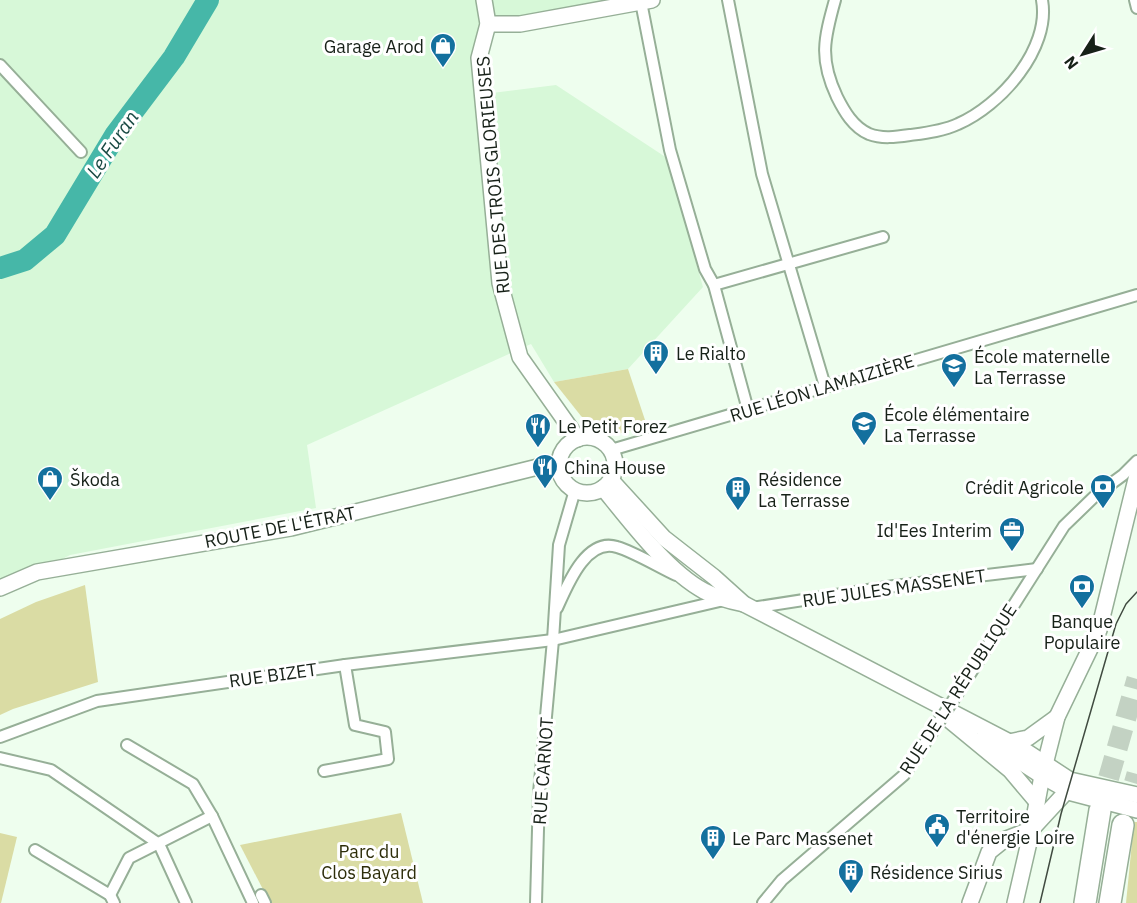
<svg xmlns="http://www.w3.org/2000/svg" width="1137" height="903" font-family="'IBM Plex Sans',sans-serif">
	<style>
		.built { fill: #d7f8d8 }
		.green { fill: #dadca4 }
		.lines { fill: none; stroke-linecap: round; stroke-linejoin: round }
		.river { stroke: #46b7a8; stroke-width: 22 }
		.highway-tunnel { stroke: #c3d2c3; stroke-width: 21; stroke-dasharray: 21 10; stroke-linecap: butt }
		.street-casing { stroke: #96af97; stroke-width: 14 }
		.secondary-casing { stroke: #96af97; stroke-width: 18 }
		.highway-casing { stroke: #96af97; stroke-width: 24 }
		.street { stroke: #fff; stroke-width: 10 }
		.secondary { stroke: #fff; stroke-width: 15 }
		.highway { stroke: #fff; stroke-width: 21 }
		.tram { stroke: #404b40; stroke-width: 1.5 }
		.street-bridge-casing { stroke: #96af97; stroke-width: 14; stroke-linecap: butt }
		.street-bridge { stroke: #fff; stroke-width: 10 }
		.labels { text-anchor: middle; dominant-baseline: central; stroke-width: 6; stroke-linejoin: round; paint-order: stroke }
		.poi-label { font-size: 18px; fill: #172118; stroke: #fff; text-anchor: start }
		.street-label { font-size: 18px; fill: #172118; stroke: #fff }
		.park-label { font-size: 18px; fill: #2e2e0a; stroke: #fff }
		.water-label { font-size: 20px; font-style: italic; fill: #1b4b45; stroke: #fff }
	</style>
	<rect width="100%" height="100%" fill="#eefeee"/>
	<path class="built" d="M0,0H619L485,28L492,93L556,85L667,158L703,287L628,369L554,382L531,344L307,445L316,508L70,555L0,592Z"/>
	<g class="green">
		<path d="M628,369L647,426L618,434L590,424L581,416L554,382Z"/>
		<path d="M85,585L98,682L13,709L0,715V619L36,602Z"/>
		<path d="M401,813L423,903H270L240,845Z"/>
		<path d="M1134,822H1137V903H1126Z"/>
		<path d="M0,833L17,837L1,903H0Z"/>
	</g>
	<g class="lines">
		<path class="river" d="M0,268L25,260L55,235L116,134L174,57L208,0"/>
		<g class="highway-tunnel">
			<path d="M1100,808L1137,679"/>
			<path d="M1126,813L1137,774"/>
		</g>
		<defs>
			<g id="street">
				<path d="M728,0L762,174L825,386"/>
				<path d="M835,0C824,39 819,59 837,97C844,111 853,127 869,134C882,139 896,137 910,135C925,133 943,131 958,124C1000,106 1051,49 1042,0"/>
				<path d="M1135,0L1137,8"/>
				<path d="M641,2L670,150L705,269L714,285L748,410"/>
				<path d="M0,65L81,152"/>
				<path d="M714,285L883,237"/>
				<path d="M611,450L1137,295"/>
				<path d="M557,608C567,586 586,537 617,547C634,552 659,567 676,575"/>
				<path d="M752,608L894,586L1037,569"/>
				<path d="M956,696L1064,526L1097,494L1123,475L1137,461"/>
				<path d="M0,737L97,701L345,665L553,640L724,600"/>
				<path d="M0,758L51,770L159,844L186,903"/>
				<path d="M324,771L388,759L385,732L355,725L345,665"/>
				<path d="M212,816L253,903"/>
				<path d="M35,850L110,895L114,903"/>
				<path d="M110,895L129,858L212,816L193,784L127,745"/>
				<path d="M261,895L265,903"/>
				<path d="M536,903L539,793L553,640L559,545L575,490"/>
				<path d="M763,903L782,880L904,775L929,737"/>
			</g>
			<g id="secondary">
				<path d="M484,0L488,24L479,58L500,283L520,357L578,439"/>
				<path d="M488,24H520L652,0"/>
				<circle cx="587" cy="465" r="28"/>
				<path d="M611,480L664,538L714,577L744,604L1021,748L1070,780L1137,795"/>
				<path d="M603,488C629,520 668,572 704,591C717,598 730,601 744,604"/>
				<path d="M0,588L37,572L291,528L546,465L560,466"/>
				<path d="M942,714L1010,770L1037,802"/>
				<path d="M984,738L1042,776L1072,793L1137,810"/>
				<path d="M1009,742L1028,738L1057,717"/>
				<path d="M970,903L989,852L1004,840L1032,829L1067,791"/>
				<path d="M1015,903L1032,829L1042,776L1057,717L1099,630L1137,475"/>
			</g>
			<g id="highway">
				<path d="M1085,903L1100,810"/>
				<path d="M1110,903L1123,825"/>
			</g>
		</defs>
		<use href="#street" class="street-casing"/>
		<use href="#secondary" class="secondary-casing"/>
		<use href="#highway" class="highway-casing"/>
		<use href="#street" class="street"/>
		<use href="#secondary" class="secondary"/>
		<use href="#highway" class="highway"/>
		<path class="tram" d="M1040,903L1061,814L1116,624L1126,604L1137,592"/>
		<defs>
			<path id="street-bridge" d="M929,737L956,696"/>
		</defs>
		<use href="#street-bridge" class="street-bridge-casing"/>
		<use href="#street-bridge" class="street-bridge"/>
	</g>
	<defs>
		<symbol id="shop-pin" viewBox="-11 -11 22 30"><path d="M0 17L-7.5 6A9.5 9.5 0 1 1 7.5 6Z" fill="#13709e" stroke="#fff"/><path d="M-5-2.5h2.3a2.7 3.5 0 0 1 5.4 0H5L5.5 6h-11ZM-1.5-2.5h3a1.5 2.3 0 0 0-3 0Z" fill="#fff"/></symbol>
		<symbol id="building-pin" viewBox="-11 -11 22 30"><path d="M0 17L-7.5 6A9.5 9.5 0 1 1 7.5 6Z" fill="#13709e" stroke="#fff"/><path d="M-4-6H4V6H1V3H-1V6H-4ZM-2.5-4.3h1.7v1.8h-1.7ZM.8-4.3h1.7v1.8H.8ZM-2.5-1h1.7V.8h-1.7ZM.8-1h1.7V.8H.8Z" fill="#fff"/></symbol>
		<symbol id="school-pin" viewBox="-11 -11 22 30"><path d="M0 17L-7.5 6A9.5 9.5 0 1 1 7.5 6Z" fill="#13709e" stroke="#fff"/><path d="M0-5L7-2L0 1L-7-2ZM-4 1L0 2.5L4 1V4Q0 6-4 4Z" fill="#fff"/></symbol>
		<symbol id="restaurant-pin" viewBox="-11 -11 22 30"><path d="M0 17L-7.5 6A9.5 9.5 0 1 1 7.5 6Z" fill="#13709e" stroke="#fff"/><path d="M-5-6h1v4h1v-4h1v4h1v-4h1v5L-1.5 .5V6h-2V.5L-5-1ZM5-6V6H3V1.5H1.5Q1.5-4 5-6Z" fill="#fff"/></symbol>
		<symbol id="bank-pin" viewBox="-11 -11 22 30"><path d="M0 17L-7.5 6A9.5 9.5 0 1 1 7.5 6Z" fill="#13709e" stroke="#fff"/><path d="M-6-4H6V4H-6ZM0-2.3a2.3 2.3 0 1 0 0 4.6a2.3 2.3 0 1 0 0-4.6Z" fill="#fff"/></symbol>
		<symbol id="office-pin" viewBox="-11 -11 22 30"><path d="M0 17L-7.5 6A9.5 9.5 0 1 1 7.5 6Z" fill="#13709e" stroke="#fff"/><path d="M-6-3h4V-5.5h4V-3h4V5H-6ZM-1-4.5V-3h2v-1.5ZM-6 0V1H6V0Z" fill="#fff"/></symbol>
		<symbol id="civic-pin" viewBox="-11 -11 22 30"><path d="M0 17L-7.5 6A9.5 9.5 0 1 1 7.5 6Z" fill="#13709e" stroke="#fff"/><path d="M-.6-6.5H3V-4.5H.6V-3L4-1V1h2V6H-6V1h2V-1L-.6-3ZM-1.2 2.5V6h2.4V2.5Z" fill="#fff"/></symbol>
	</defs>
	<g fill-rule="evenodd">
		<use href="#shop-pin" x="428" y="31" width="30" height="40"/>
		<use href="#building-pin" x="641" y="338" width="30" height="40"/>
		<use href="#school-pin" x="939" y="351" width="30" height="40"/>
		<use href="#school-pin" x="849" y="409" width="30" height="40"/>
		<use href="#restaurant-pin" x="523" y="411" width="30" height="40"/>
		<use href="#restaurant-pin" x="530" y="452" width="30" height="40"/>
		<use href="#shop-pin" x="35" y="464" width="30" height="40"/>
		<use href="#bank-pin" x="1088" y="472" width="30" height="40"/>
		<use href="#building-pin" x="723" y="474" width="30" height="40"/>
		<use href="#office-pin" x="997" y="515" width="30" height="40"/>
		<use href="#bank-pin" x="1067" y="572" width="30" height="40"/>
		<use href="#civic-pin" x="922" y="811" width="30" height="40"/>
		<use href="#building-pin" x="698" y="823" width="30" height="40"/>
		<use href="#building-pin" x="836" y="857" width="30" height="40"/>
	</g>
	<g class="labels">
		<g class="poi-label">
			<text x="424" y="46" text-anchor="end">Garage Arod</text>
			<text x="676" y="353">Le Rialto</text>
			<text x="974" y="356">École maternelle<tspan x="974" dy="21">La Terrasse</tspan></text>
			<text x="884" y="414">École élémentaire<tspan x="884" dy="21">La Terrasse</tspan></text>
			<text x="558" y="426">Le Petit Forez</text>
			<text x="564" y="467">China House</text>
			<text x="70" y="479">Škoda</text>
			<text x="758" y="479">Résidence<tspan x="758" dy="21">La Terrasse</tspan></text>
			<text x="1084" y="487" text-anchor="end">Crédit Agricole</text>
			<text x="992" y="530" text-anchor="end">Id'Ees Interim</text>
			<text x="1082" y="621" text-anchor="middle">Banque<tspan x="1082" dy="21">Populaire</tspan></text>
			<text x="956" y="816">Territoire<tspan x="956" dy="21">d'énergie Loire</tspan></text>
			<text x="732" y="838">Le Parc Massenet</text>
			<text x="870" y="872">Résidence Sirius</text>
		</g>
		<g class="street-label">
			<text transform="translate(493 175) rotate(-95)">RUE DES TROIS GLORIEUSES</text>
			<text transform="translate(822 388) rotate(-17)">RUE LÉON LAMAIZIÈRE</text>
			<text transform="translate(280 527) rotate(-11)">ROUTE DE L'ÉTRAT</text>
			<text transform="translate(894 588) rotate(-8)">RUE JULES MASSENET</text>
			<text transform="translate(273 675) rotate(-8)">RUE BIZET</text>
			<text transform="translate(958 689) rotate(-57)">RUE DE LA RÉPUBLIQUE</text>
			<text transform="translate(543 771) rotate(-86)">RUE CARNOT</text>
		</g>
		<g class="park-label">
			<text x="369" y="851">Parc du<tspan x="369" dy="21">Clos Bayard</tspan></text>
		</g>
		<g class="water-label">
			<text transform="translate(112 144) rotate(-56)">Le Furan</text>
		</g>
	</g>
	<g transform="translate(1083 54) rotate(233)" stroke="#ffffff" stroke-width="4.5" paint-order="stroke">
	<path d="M0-4.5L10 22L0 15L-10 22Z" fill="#172118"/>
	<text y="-9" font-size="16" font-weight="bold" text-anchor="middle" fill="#172118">N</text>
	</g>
</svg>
